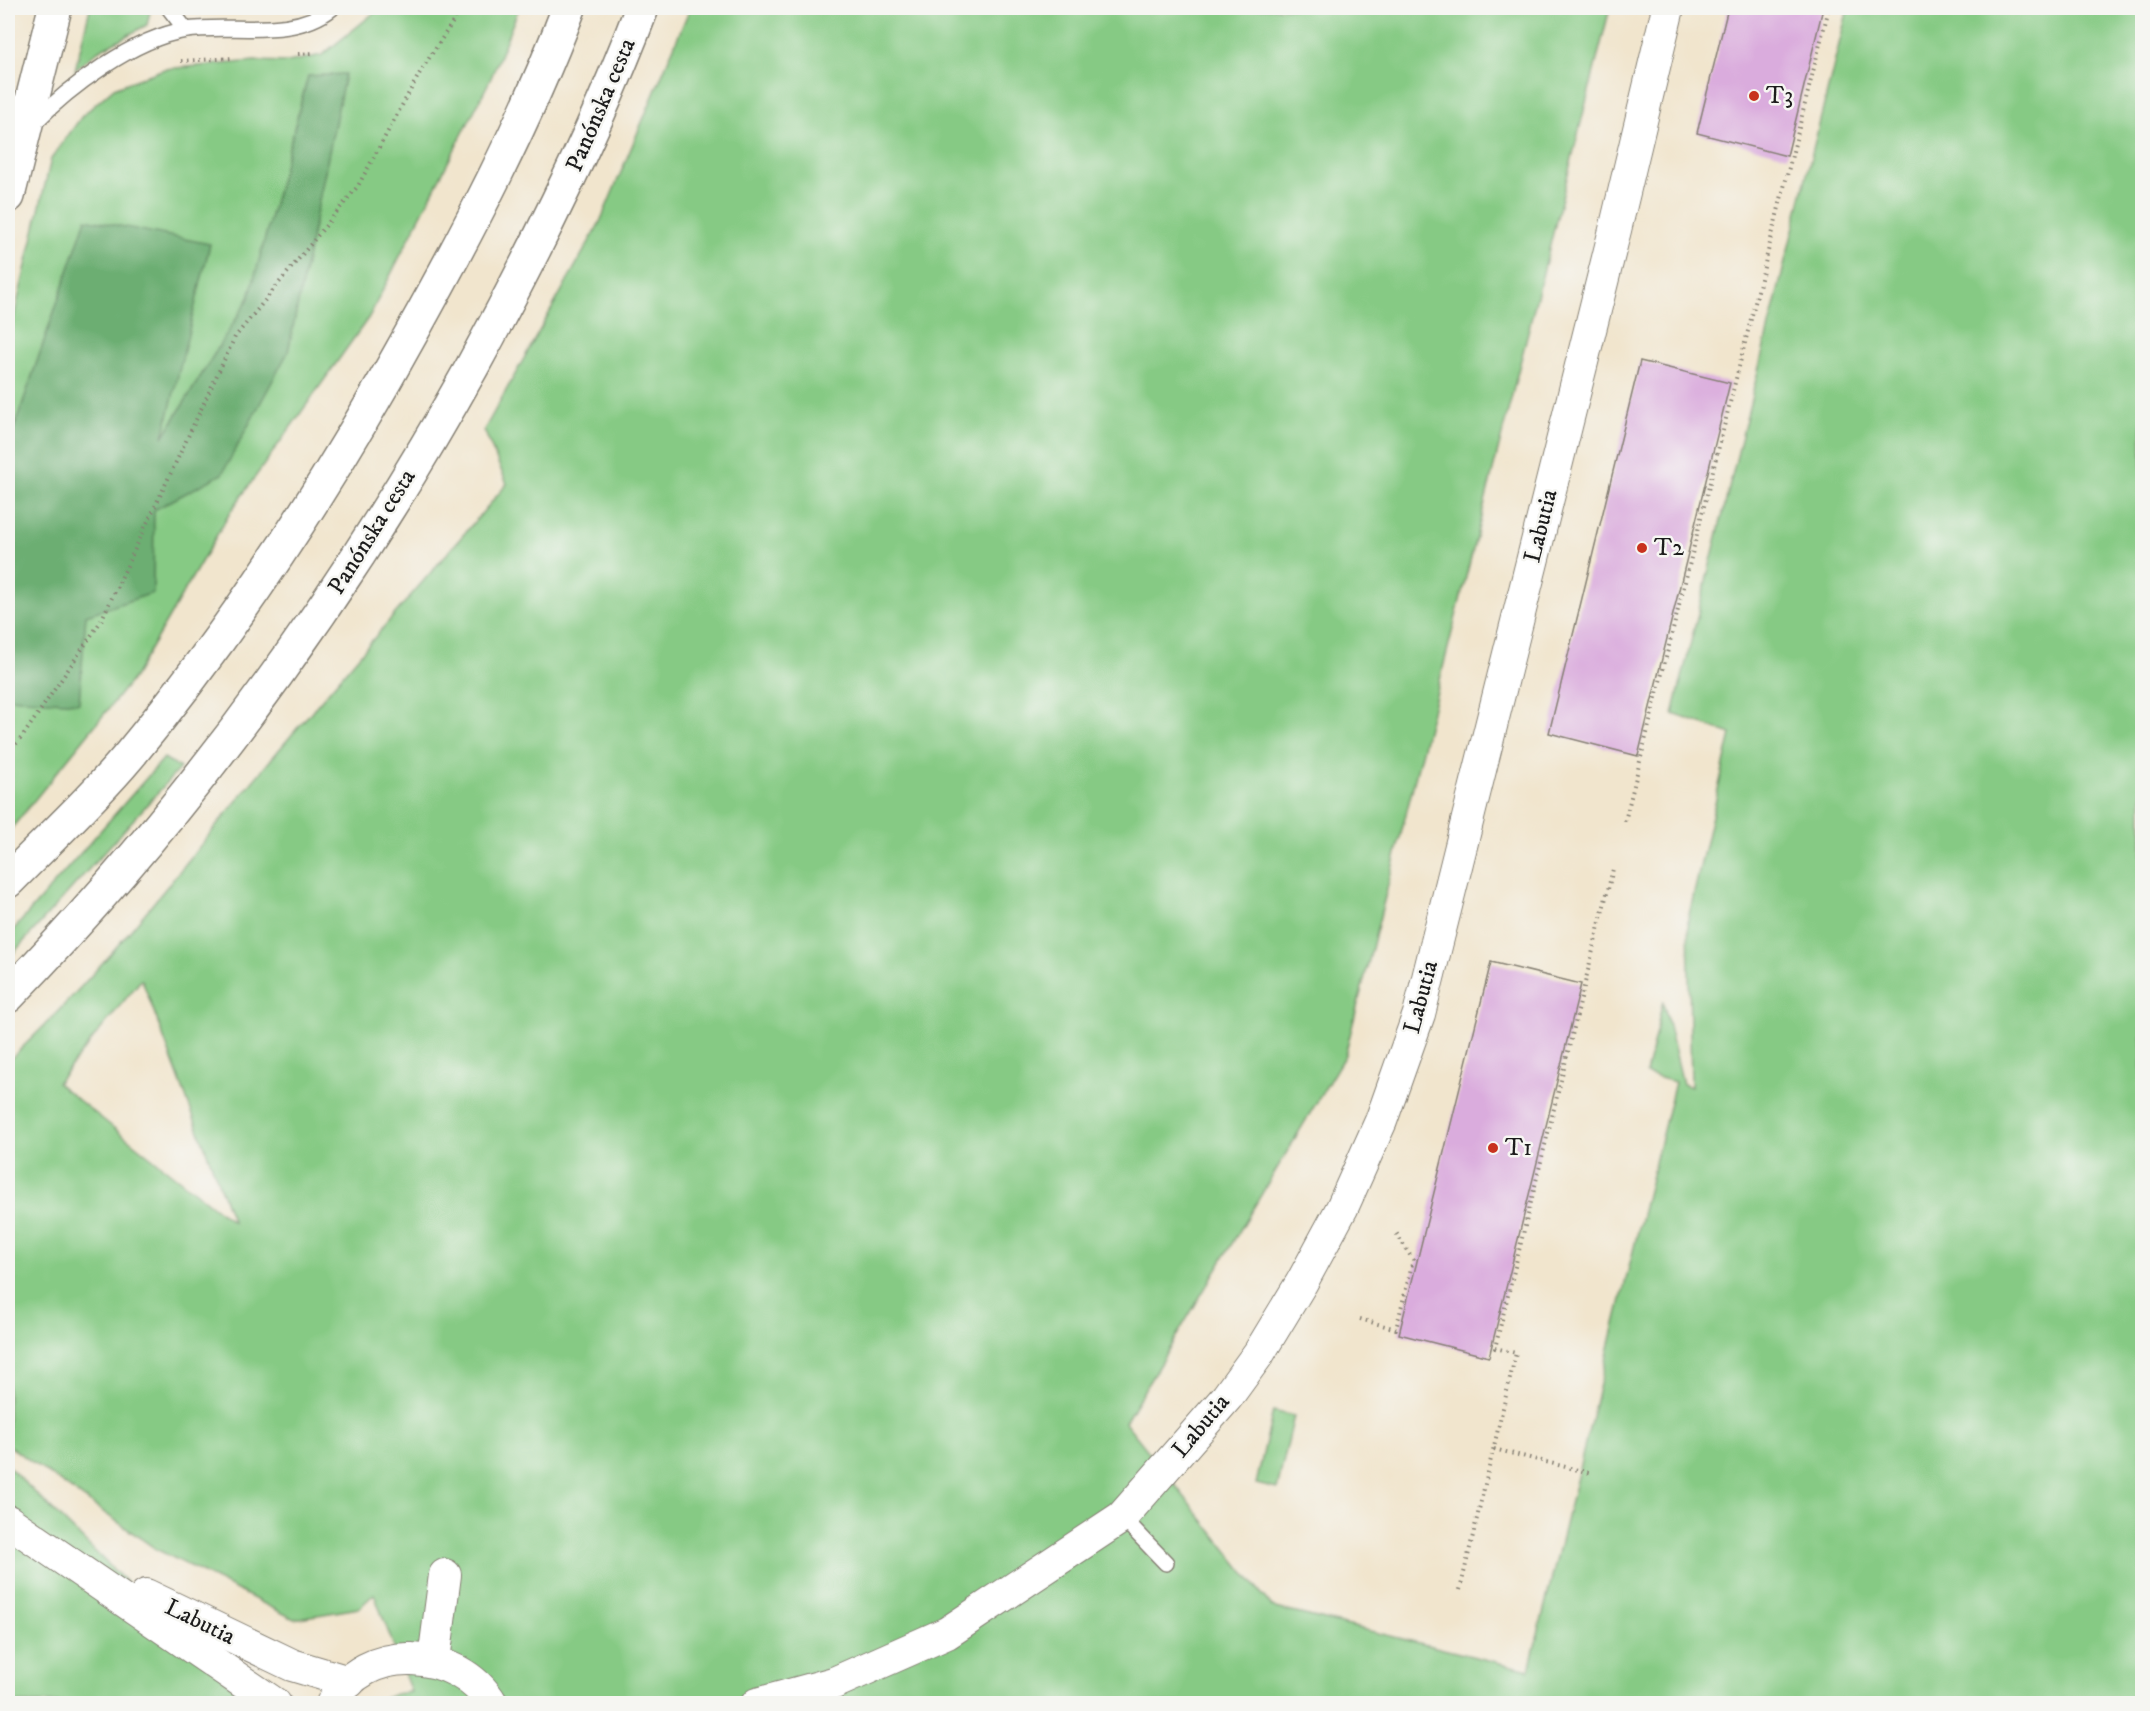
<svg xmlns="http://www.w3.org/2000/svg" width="2150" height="1711" font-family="'IM FELL DW Pica',serif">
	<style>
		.green { fill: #86ca84; stroke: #517350; stroke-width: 1.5; fill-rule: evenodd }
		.forest { fill: #6cae72; stroke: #446547; stroke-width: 1.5 }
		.building { fill: #daacdd }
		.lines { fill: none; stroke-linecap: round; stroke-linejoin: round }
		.service-casing { stroke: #868074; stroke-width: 18 }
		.minor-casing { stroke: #868074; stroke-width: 34 }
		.tertiary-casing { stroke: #868074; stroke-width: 36 }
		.secondary-casing { stroke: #868074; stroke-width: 36 }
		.path { stroke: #868074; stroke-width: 4; stroke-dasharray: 1.5 4.5; stroke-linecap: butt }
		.service { stroke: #fff; stroke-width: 15 }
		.minor { stroke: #fff; stroke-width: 32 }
		.tertiary { stroke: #fff; stroke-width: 33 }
		.secondary { stroke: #fff; stroke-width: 33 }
		.poi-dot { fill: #c8321e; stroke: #f6f6f2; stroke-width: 2 }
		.labels { text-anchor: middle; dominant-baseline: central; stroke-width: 5; stroke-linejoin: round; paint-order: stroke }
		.poi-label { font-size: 24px; fill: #1c1c1c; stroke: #f6f6f2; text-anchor: start }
		.street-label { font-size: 24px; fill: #1c1c1c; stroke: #f6f6f2 }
	</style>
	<rect width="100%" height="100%" fill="#f6f6f2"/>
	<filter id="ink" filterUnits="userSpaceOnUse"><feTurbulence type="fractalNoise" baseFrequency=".0167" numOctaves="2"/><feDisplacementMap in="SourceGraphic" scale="12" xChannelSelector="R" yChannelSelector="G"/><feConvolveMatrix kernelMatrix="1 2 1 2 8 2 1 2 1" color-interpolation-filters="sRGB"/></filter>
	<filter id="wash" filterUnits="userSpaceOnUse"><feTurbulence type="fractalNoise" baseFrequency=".008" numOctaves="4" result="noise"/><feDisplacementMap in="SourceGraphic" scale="24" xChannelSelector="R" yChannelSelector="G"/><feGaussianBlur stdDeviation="1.35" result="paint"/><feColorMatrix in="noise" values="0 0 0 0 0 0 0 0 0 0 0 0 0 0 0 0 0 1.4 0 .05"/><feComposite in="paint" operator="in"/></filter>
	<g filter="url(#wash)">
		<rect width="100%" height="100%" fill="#f1e5cd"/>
		<g class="green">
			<path d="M90,8H151L147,25L98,51L75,70Z"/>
			<path d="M380,8H519L491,78L369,317L231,511L134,677L8,833V342L51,159L82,116L114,88L164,69L255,61L288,62L322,55Z"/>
			<path d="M690,8H1610L1345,1055L1125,1422L1272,1607L1529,1670L1675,1082L1646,1074L1663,1001L1683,1084L1691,1087L1688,919L1731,734L1673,714L1848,8H2142V1703H374L395,1694L411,1692L374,1594L359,1608L294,1619L156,1549L8,1445V1061C99,976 174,877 253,781C336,681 422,583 507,484L484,430L600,222ZM141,980H142L233,1222L57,1083Z"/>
			<path d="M164,758L180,768L8,959V936Z"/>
			<path d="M1273,1411L1294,1416L1277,1489L1256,1484Z"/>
			<path d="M8,1466L249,1703H8Z"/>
		</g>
		<path class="forest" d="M345,74L288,352L222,474L154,510L153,593L86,615L79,703L8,698V446L86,219L210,244L163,437L249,298L308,76Z"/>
		<g id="blocks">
			<g class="building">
				<path d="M1728,8H1823L1787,156L1697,133Z"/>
				<path d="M1640,361L1730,383L1638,756L1549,733Z"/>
				<path d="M1491,962L1581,984L1489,1357L1399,1334Z"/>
			</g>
		</g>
	</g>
	<g filter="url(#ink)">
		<use href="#blocks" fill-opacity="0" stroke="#868074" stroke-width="1.5"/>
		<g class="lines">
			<defs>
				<g id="service">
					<path d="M169,8L186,30"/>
					<path d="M33,124C69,87 134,38 186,30C233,23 292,40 332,8"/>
					<path d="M1122,1517L1166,1563"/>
				</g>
				<g id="minor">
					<path d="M8,1521L275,1704"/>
					<path d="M146,1595L292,1665L349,1682"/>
					<path d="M434,1660L445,1575"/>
					<path d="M332,1704C364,1640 459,1648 492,1704"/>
					<path d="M757,1704L834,1683L947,1633L1122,1517L1227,1397L1259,1353L1302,1282L1342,1208L1381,1121L1419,1014L1615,230L1668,8"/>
				</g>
				<path id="tertiary" d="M8,196L55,8"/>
				<g id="secondary">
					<path d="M8,881C48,840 91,801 128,757C237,626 329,483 411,334C470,228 526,121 569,8"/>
					<path d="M8,996C192,806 343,598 472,367C536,250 595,132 642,8"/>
				</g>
			</defs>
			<use href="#service" class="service-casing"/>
			<use href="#minor" class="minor-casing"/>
			<use href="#tertiary" class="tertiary-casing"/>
			<use href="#secondary" class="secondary-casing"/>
			<g class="path">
				<path d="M298,54L315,53"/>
				<path d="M181,61L234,58"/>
				<path d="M8,753L23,736L101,621L235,337L358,186L422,69L462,8"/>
				<path d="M1625,821L1829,8"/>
				<path d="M1360,1319L1396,1329L1413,1260L1395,1231"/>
				<path d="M1494,1449L1590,1473"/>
				<path d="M1460,1590L1516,1353L1495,1348L1613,869"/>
			</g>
			<use href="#service" class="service"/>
			<use href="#minor" class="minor"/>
			<use href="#tertiary" class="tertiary"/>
			<use href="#secondary" class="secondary"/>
		</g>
	</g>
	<g class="poi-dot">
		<circle cx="1754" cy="96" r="6"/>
		<circle cx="1642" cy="548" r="6"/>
		<circle cx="1493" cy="1148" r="6"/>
	</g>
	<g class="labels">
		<g class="poi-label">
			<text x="1766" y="96">T3</text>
			<text x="1654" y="548">T2</text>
			<text x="1505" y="1148">T1</text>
		</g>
		<g class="street-label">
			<text transform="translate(601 105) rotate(-67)">Panónska cesta</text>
			<text transform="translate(1541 526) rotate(-76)">Labutia</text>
			<text transform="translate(372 532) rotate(-58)">Panónska cesta</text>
			<text transform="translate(1421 997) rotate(-75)">Labutia</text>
			<text transform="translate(1201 1426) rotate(-50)">Labutia</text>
			<text transform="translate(200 1622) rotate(26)">Labutia</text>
		</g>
	</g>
	<rect width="2150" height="1711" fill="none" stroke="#f6f6f2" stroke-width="30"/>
</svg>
